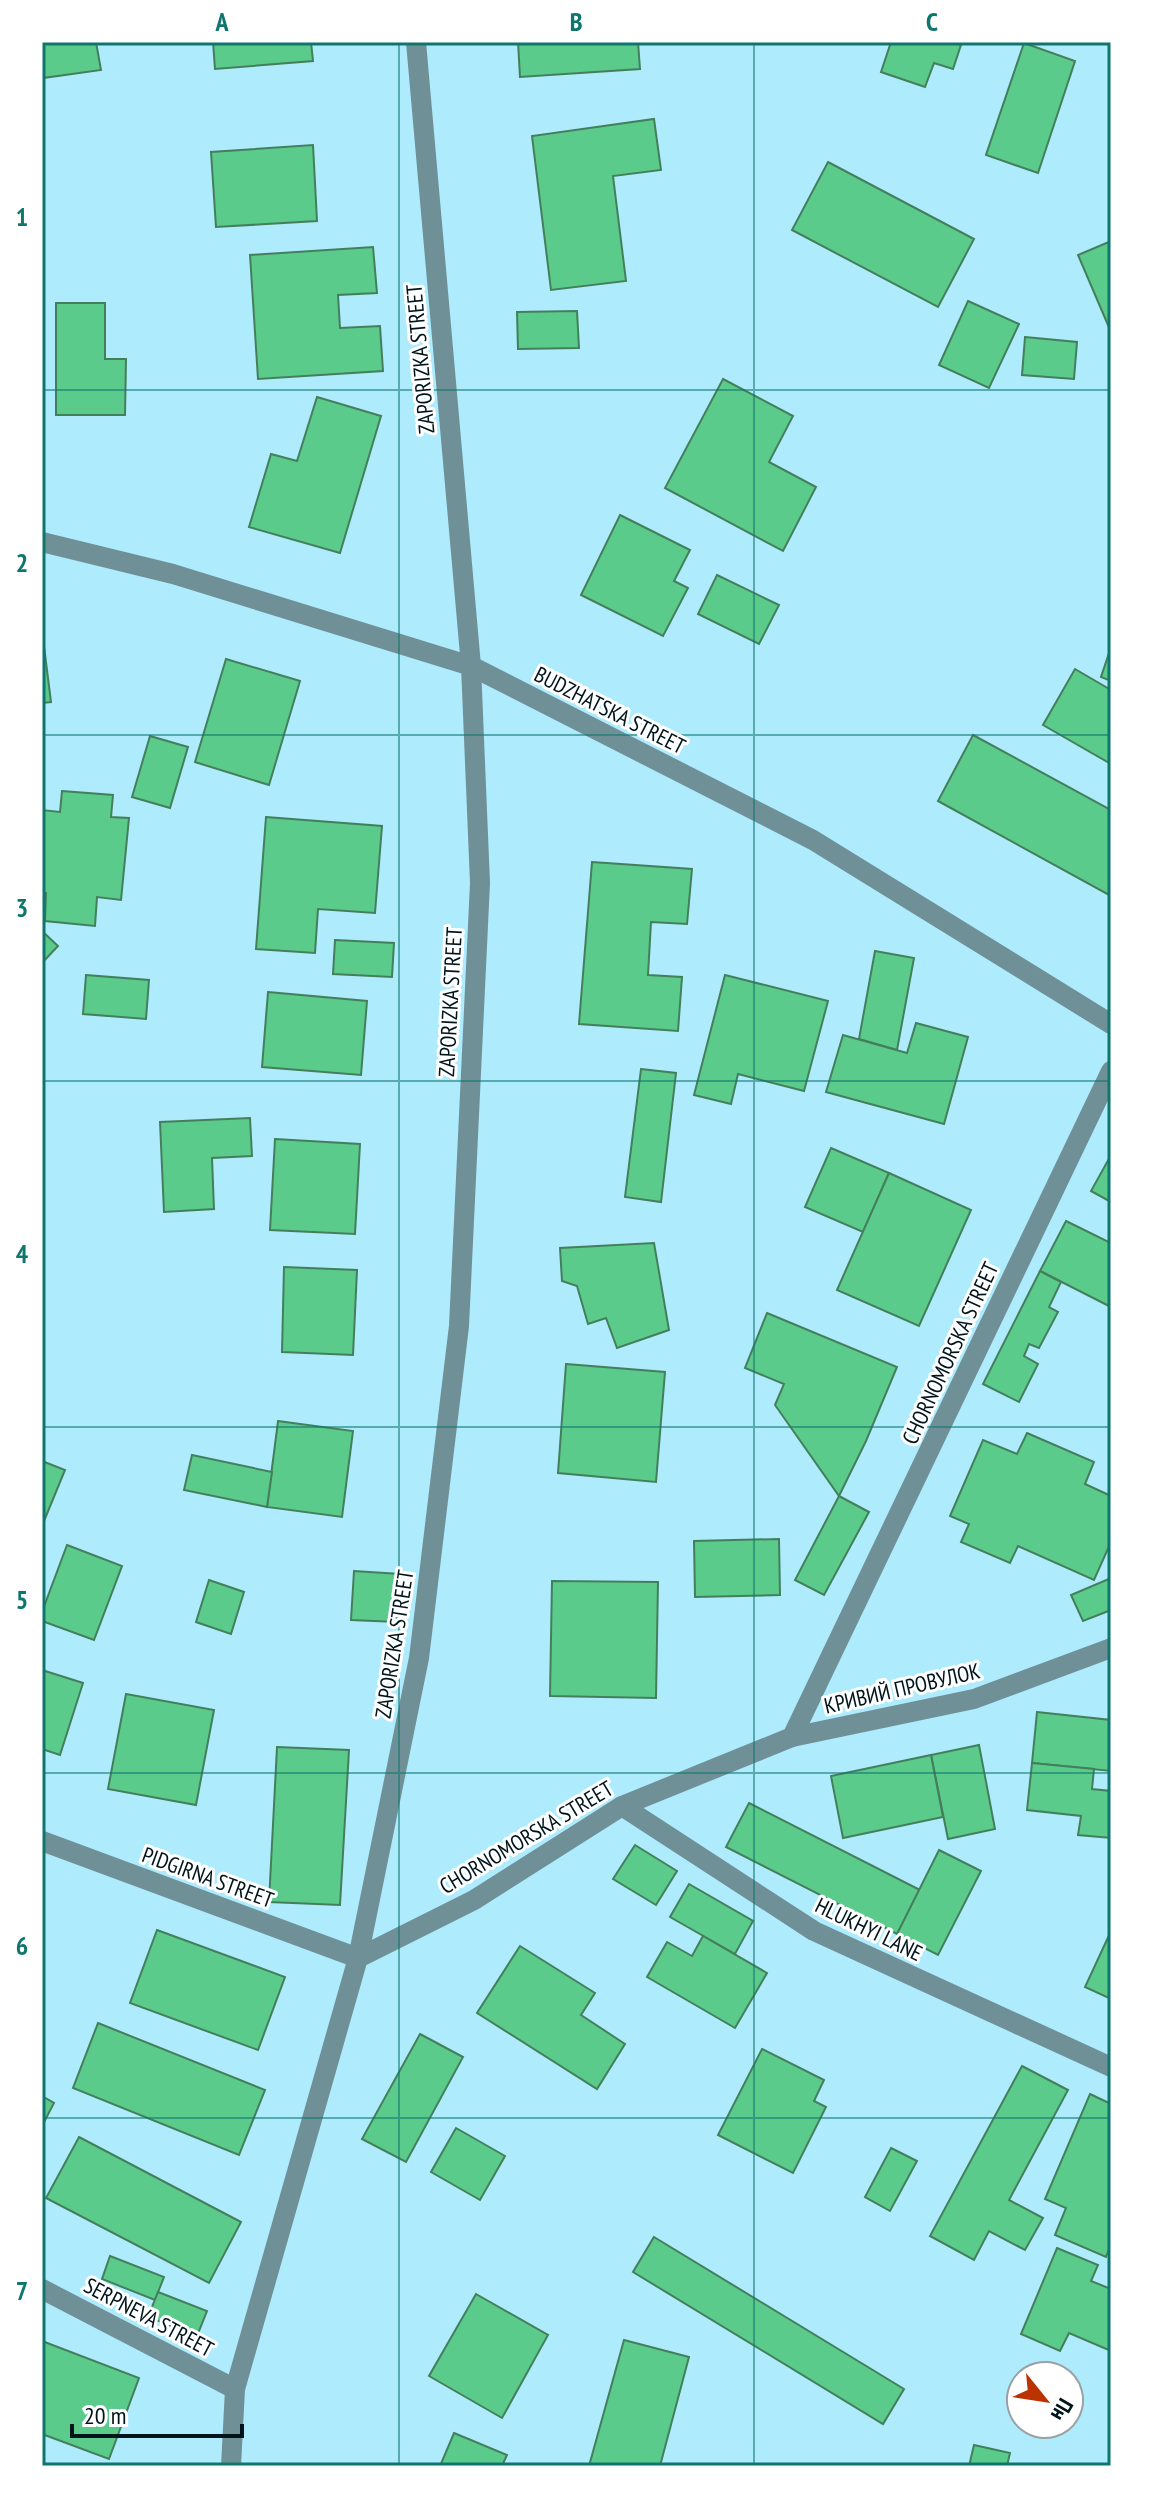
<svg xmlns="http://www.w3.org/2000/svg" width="1153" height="2508" font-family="'PT Sans Narrow',sans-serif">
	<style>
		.building { fill: #5bcb8c; stroke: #447f5c; stroke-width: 2 }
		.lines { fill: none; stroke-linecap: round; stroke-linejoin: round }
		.minor { stroke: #709098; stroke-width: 20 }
		.grid { fill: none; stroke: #0f766e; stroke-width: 2; stroke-opacity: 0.55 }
		.labels { text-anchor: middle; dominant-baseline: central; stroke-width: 6; stroke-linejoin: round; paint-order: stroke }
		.street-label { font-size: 22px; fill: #00151b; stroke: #fff }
		.neatline { fill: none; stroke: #0f766e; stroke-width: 3 }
		.grid-label { font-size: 26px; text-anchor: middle; font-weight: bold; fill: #0f766e }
	</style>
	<rect width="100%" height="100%" fill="#aeecfd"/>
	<g class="building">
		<path d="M42,42H96L101,70L43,78Z"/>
		<path d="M213,42H311L313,61L215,69Z"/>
		<path d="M518,42H638L640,69L520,77Z"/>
		<path d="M891,42H952L961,45L953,69L934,63L925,87L881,72Z"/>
		<path d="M1024,43L1075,61L1038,173L986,155Z"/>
		<path d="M654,119L661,170L613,176L626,281L551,290L532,136Z"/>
		<path d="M313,145L317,221L216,227L211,152Z"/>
		<path d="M828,162L974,239L938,307L792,230Z"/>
		<path d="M1111,241V332L1078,255Z"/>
		<path d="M373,247L377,293L338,295L340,328L380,326L383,371L258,379L250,255Z"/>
		<path d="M968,301L1019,324L989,388L939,365Z"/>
		<path d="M56,303H105V359H126L125,415H56Z"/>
		<path d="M577,311L579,348L518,349L517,312Z"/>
		<path d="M1025,337L1077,342L1074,379L1022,375Z"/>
		<path d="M723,379L793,416L769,462L816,487L783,551L665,488Z"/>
		<path d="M317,397L381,416L340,553L249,527L271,454L297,461Z"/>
		<path d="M620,515L690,550L674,581L688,588L663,636L581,595Z"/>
		<path d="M717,575L779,605L759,644L698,614Z"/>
		<path d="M42,630L51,702L42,703Z"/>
		<path d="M1111,647V681L1101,677Z"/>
		<path d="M226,659L300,681L269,785L195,762Z"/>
		<path d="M1075,669L1111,690V764L1043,725Z"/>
		<path d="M973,735L1111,810V896L938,801Z"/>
		<path d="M150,736L188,747L170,808L132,797Z"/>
		<path d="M62,791L113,795L111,817L129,818L121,900L97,897L95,926L45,921L46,893H42V810L60,812Z"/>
		<path d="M266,817L382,826L375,913L318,909L315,953L256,949Z"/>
		<path d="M592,862L692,869L687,924L651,922L648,975L682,977L678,1031L579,1024Z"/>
		<path d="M42,931L58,946L42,963Z"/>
		<path d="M335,940L394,943L392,977L333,974Z"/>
		<path d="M875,951L914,958L897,1050L859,1039Z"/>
		<path d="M86,975L149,980L146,1019L83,1014Z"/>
		<path d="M725,975L828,1001L804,1091L738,1074L731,1104L694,1095Z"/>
		<path d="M268,992L367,1001L361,1075L262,1067Z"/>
		<path d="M916,1023L968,1037L944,1124L826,1092L843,1035L907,1053Z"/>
		<path d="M641,1069L676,1073L661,1202L625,1197Z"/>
		<path d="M250,1118L252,1156L212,1158L214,1209L164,1212L160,1122Z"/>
		<path d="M275,1139L360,1144L355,1234L270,1230Z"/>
		<path d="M831,1148L889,1173L863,1232L805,1207Z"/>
		<path d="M1111,1155V1202L1091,1191Z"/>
		<path d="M889,1173L971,1210L919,1326L837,1290Z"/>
		<path d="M1066,1221L1111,1243V1307L1040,1271Z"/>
		<path d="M654,1243L669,1330L617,1348L606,1318L588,1324L577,1286L562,1281L560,1248Z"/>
		<path d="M284,1267L357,1270L353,1355L282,1352Z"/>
		<path d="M1040,1271L1061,1282L1049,1307L1058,1312L1039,1348L1029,1344L1024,1356L1038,1364L1019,1402L983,1384Z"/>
		<path d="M767,1313L897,1367L866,1441L839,1496L775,1405L784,1384L745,1368Z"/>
		<path d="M566,1364L665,1372L656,1482L558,1473Z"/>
		<path d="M278,1421L353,1431L342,1517L267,1507Z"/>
		<path d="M1027,1433L1094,1462L1085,1484L1111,1496V1542L1094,1580L1018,1546L1010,1563L961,1542L969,1524L950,1516L983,1440L1017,1454Z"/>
		<path d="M192,1455L272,1472L267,1507L184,1490Z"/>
		<path d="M42,1461L65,1470L42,1526Z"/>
		<path d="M839,1496L869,1512L824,1595L795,1580Z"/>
		<path d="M779,1539L780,1595L695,1597L694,1541Z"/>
		<path d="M67,1545L122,1566L94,1640L42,1621V1612Z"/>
		<path d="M354,1571L400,1574L397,1622L351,1620Z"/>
		<path d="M1111,1578V1610L1083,1621L1071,1595Z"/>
		<path d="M209,1580L244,1592L231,1634L196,1622Z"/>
		<path d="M552,1581L658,1582L656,1698L550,1696Z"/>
		<path d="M42,1670L83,1683L60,1755L42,1749Z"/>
		<path d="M126,1694L214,1710L196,1805L108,1789Z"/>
		<path d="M1037,1712L1111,1720V1771L1032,1763Z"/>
		<path d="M979,1745L995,1829L948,1839L931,1755Z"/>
		<path d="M277,1747L349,1750L340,1905L269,1902Z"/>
		<path d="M931,1755L943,1817L843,1838L831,1776Z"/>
		<path d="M1032,1763L1094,1769L1092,1789L1111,1791V1838L1078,1835L1081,1816L1027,1810Z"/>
		<path d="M749,1803L920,1890L897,1934L726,1847Z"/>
		<path d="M635,1845L677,1871L656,1905L613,1879Z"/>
		<path d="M939,1850L981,1871L938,1955L897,1934Z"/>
		<path d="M689,1884L753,1921L735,1954L670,1917Z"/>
		<path d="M157,1930L285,1977L258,2050L130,2003Z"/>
		<path d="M1111,1931V1999L1085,1987Z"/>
		<path d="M703,1936L767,1973L735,2028L647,1977L667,1942L692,1956Z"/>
		<path d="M520,1946L595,1993L581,2015L625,2044L597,2089L477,2013Z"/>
		<path d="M98,2023L265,2090L239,2155L73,2088Z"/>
		<path d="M420,2034L463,2057L406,2162L362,2139Z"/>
		<path d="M762,2049L824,2080L814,2101L826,2107L793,2173L718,2135Z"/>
		<path d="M1022,2066L1068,2090L1009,2200L1043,2218L1025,2250L989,2231L974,2260L930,2236Z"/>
		<path d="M1090,2094L1111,2104V2244L1106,2257L1055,2235L1066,2208L1045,2199Z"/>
		<path d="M42,2096L54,2103L42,2126Z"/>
		<path d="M456,2128L505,2156L480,2200L431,2172Z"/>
		<path d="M79,2137L241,2222L209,2283L46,2198Z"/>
		<path d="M891,2148L917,2161L890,2211L865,2197Z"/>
		<path d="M654,2237L904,2389L883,2424L633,2272Z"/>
		<path d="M1057,2248L1098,2265L1091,2281L1111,2289V2351L1069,2333L1060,2351L1021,2334Z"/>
		<path d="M110,2256L164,2277L155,2300L102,2279Z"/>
		<path d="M158,2292L207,2311L197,2336L148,2317Z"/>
		<path d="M476,2294L548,2335L502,2418L429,2376Z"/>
		<path d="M624,2340L689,2357L660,2466H589Z"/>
		<path d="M42,2341L139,2378L109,2459L42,2434Z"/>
		<path d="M454,2433L507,2455L502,2466H440Z"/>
		<path d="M974,2445L1010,2453L1007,2466H969Z"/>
	</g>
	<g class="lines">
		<g class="minor">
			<path d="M42,542L173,574L471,666L813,840L1111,1024"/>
			<path d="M792,1737L974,1699L1111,1648"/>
			<path d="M622,1806L814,1931L1111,2067"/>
			<path d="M42,1841L358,1958L419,1658L459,1326L480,883L471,666L416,42"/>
			<path d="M42,2289L235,2389"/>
			<path d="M231,2466L235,2389L358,1958L474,1900L622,1806L792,1737L1111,1071"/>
		</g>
	</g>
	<path class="grid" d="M399,42V2466M754,42V2466M42,390H1111M42,735H1111M42,1081H1111M42,1427H1111M42,1773H1111M42,2118H1111"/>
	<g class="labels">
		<g class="street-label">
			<text transform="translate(420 359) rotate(-95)">ZAPORIZKA STREET</text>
			<text transform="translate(610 710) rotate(27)">BUDZHATSKA STREET</text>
			<text transform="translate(450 1002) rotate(-87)">ZAPORIZKA STREET</text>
			<text transform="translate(950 1353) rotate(-65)">CHORNOMORSKA STREET</text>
			<text transform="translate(394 1644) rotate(-81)">ZAPORIZKA STREET</text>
			<text transform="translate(902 1688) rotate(-13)">КРИВИЙ ПРОВУЛОК</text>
			<text transform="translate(526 1837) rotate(-31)">CHORNOMORSKA STREET</text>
			<text transform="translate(208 1877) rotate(20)">PIDGIRNA STREET</text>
			<text transform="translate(869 1929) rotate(26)">HLUKHYI LANE</text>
			<text transform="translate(149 2317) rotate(28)">SERPNEVA STREET</text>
		</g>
	</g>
	<rect width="1153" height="2508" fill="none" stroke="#ffffff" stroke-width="88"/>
	<g transform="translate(1045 2400) rotate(120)"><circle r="38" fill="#ffffff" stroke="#99a1a4" stroke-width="2"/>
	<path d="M0-6L14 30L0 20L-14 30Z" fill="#bb3300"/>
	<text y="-12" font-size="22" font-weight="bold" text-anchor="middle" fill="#00151b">Пн</text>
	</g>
	<path d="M72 2424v12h170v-12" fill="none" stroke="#00151b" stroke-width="4"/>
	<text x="84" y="2424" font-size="24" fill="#00151b" stroke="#ffffff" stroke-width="6" paint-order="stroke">20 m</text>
	<rect x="44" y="44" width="1065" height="2420" class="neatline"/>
	<g class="grid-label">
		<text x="222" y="31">A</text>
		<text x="576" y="31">B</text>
		<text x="932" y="31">C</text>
		<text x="22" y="226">1</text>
		<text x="22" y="572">2</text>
		<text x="22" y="917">3</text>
		<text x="22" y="1263">4</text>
		<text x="22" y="1609">5</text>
		<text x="22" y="1955">6</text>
		<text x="22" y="2300">7</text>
	</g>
</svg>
